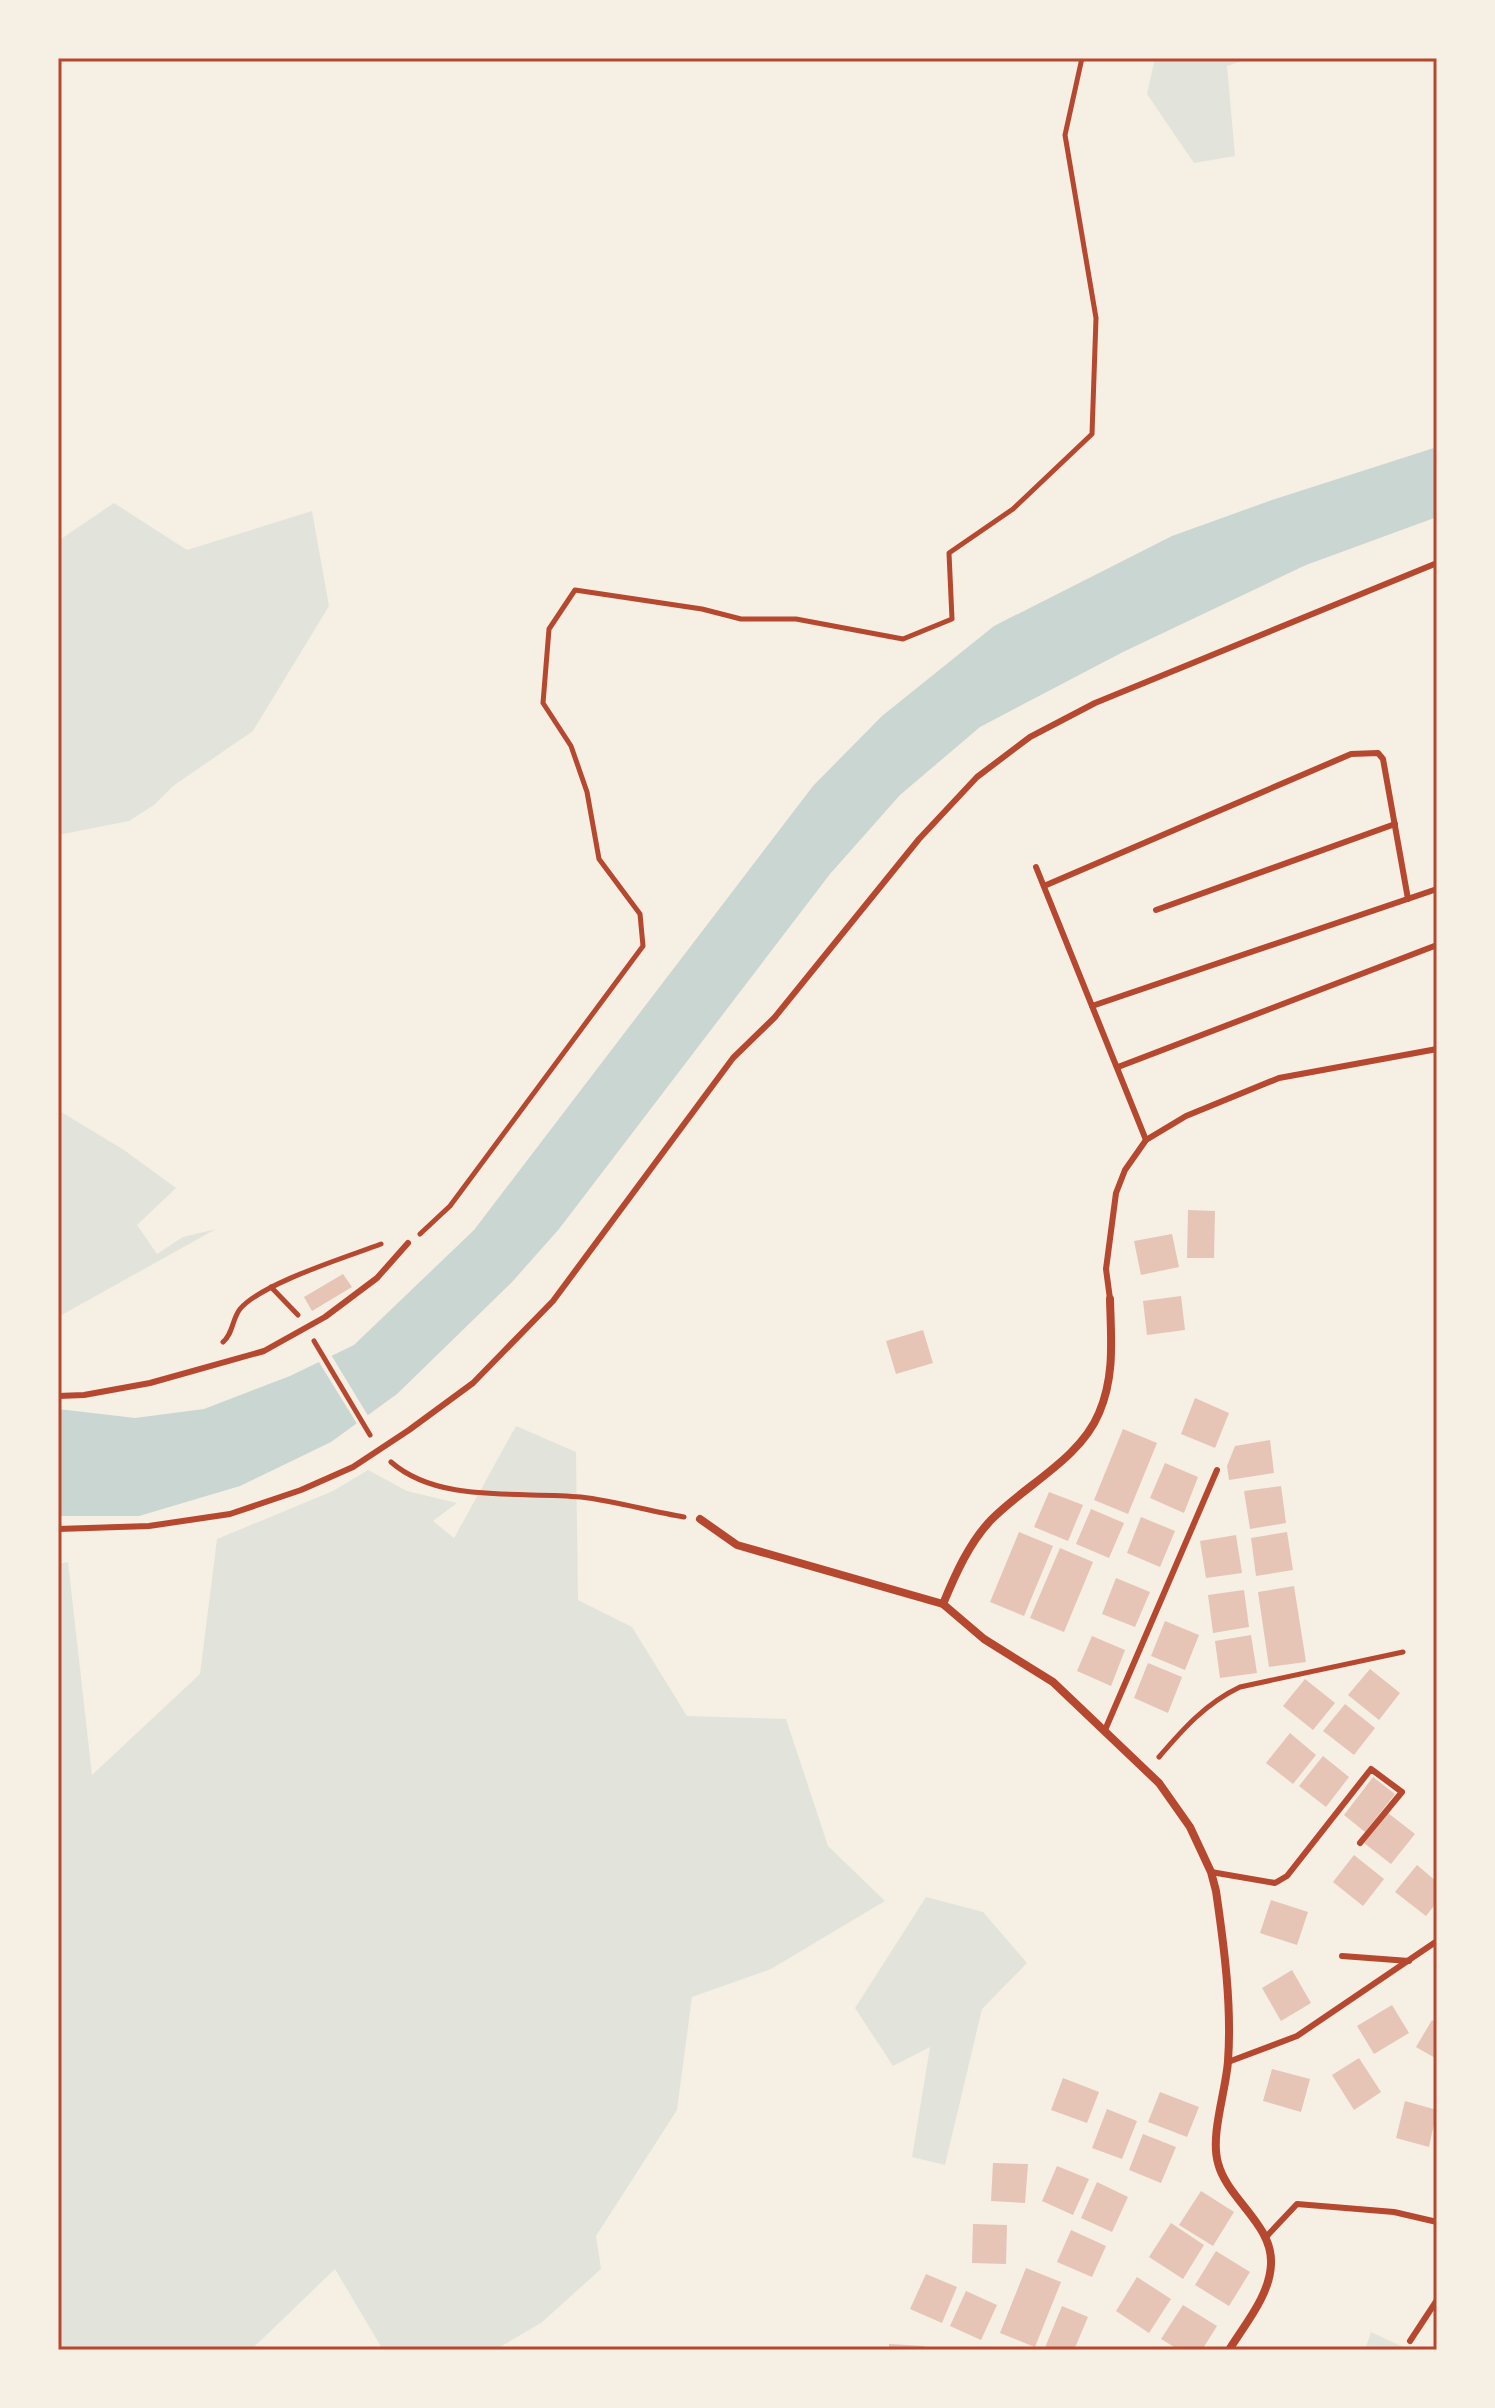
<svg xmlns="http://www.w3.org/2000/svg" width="1495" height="2408" font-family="'Asap Condensed',sans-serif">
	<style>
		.green { fill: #e2e4dc }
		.water { fill: #c9d6d2 }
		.pier { fill: #f6efe4 }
		.building { fill: #e6c5b7 }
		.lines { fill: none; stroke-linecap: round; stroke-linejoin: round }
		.path { stroke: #b5482f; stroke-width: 5 }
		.service { stroke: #b5482f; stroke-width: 6 }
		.minor { stroke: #b5482f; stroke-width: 8 }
		.neatline { fill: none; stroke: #b5482f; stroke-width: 3 }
	</style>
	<rect width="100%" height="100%" fill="#f6efe4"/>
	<g class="green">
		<path d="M1155,58H1250L1227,66L1235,156L1194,163L1147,94Z"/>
		<path d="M114,503L187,550L312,511L329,606L253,731L173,786L154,805L129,821L58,835V541Z"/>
		<path d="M58,1110L124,1150L176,1188L137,1225L157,1254L183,1237L216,1229L58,1317Z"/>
		<path d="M516,1426L576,1452L578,1600L632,1627L687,1716L786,1719L828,1846L885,1901L771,1969L692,1997L677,2110L596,2236L601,2269L541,2323L495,2350H383L335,2269L251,2350H62L58,2346V1564L68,1562L92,1775L200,1674L217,1539L333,1491L368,1470L407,1491L457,1503L433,1521L454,1538Z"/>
		<path d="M926,1897L983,1912L1027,1963L982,2009L945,2165L912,2157L930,2047L893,2066L855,2008Z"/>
		<path d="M1371,2332L1410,2350H1365Z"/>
	</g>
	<path class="water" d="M1437,447V517L1306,565L1123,652L980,727L900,795L830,874L559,1229L512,1282L397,1394L331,1442L240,1486L139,1516H58V1409L135,1418L204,1409L290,1376L354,1345L474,1230L813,786L882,716L994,626L1172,536L1272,500Z"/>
	<path class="pier" d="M330,1353L370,1419L359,1427L317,1359Z"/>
	<g class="building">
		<path d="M1188,1210L1215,1211L1214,1258H1187Z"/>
		<path d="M1172,1234L1179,1267L1141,1275L1134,1241Z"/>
		<path d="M343,1274L352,1287L312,1311L304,1297Z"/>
		<path d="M1181,1296L1185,1330L1147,1335L1143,1301Z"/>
		<path d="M923,1330L933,1363L896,1374L886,1341Z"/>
		<path d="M1195,1398L1229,1413L1215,1448L1181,1434Z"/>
		<path d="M1123,1429L1157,1443L1128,1514L1094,1500Z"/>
		<path d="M1270,1440L1274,1473L1229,1480L1227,1466L1235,1446Z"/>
		<path d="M1165,1463L1198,1477L1184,1513L1150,1498Z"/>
		<path d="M1281,1486L1286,1523L1250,1529L1244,1491Z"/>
		<path d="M1049,1492L1083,1505L1068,1541L1034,1527Z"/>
		<path d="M1091,1509L1124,1523L1109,1558L1076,1544Z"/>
		<path d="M1141,1517L1175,1531L1160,1567L1127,1553Z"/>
		<path d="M1019,1532L1053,1546L1024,1616L990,1602Z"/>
		<path d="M1287,1532L1293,1570L1256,1576L1251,1538Z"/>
		<path d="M1236,1535L1242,1573L1206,1578L1200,1541Z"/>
		<path d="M1060,1548L1093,1562L1064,1632L1030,1618Z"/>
		<path d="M1116,1578L1150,1592L1135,1627L1102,1614Z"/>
		<path d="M1294,1586L1306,1662L1269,1667L1258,1592Z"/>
		<path d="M1244,1590L1249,1627L1213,1633L1208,1595Z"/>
		<path d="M1165,1621L1199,1635L1185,1670L1151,1656Z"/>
		<path d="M1251,1635L1257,1673L1220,1678L1215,1641Z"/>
		<path d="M1092,1636L1125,1650L1111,1686L1077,1671Z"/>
		<path d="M1148,1663L1182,1677L1168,1713L1134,1698Z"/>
		<path d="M1370,1669L1400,1693L1379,1720L1348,1695Z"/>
		<path d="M1305,1679L1335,1703L1313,1730L1283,1706Z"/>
		<path d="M1345,1704L1375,1728L1354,1755L1323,1731Z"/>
		<path d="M1290,1733L1316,1755L1293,1784L1266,1763Z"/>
		<path d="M1323,1756L1349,1777L1326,1807L1299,1786Z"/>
		<path d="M1373,1777L1395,1794L1365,1832L1344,1815Z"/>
		<path d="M1388,1813L1415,1834L1391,1864L1364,1843Z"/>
		<path d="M1354,1855L1384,1879L1363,1906L1333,1882Z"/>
		<path d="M1417,1865L1437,1882V1902L1426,1916L1395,1892Z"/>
		<path d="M1271,1900L1308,1912L1297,1945L1260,1933Z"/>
		<path d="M1292,1970L1311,2003L1281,2021L1262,1988Z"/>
		<path d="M1392,2005L1409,2033L1374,2054L1357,2026Z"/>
		<path d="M1432,2020L1437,2023V2059L1416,2047Z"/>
		<path d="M1359,2058L1381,2092L1354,2110L1332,2075Z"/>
		<path d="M1272,2069L1310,2079L1301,2112L1263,2101Z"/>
		<path d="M1063,2078L1099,2092L1087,2123L1051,2110Z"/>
		<path d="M1160,2092L1199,2107L1187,2137L1148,2122Z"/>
		<path d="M1405,2101L1437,2110L1429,2147L1396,2138Z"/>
		<path d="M1107,2109L1137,2121L1122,2159L1092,2148Z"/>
		<path d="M1143,2134L1176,2147L1161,2183L1129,2170Z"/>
		<path d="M993,2163L1028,2164L1025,2203L991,2201Z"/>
		<path d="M1057,2166L1089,2179L1073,2215L1042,2201Z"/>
		<path d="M1097,2182L1128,2197L1112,2232L1081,2218Z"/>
		<path d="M1201,2191L1234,2212L1213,2246L1179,2225Z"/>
		<path d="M1171,2223L1204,2245L1183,2279L1149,2257Z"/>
		<path d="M973,2224L1007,2225L1006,2264L972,2263Z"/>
		<path d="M1071,2230L1106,2246L1092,2277L1057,2262Z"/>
		<path d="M1216,2251L1250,2272L1229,2306L1195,2285Z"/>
		<path d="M1026,2268L1061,2282L1035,2347L1000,2333Z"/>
		<path d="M926,2274L957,2287L942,2323L910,2309Z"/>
		<path d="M1137,2277L1171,2299L1149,2333L1116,2311Z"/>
		<path d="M966,2291L997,2305L981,2340L950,2326Z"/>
		<path d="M1183,2305L1217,2326L1202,2350H1179L1161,2339Z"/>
		<path d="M1062,2306L1088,2317L1074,2350H1044Z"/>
		<path d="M889,2344L924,2346L923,2350H889Z"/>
	</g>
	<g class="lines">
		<g class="path">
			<path d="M420,1234L450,1206L643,946L640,914L599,859L587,792L571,746L543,703L549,629L575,590L702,609L741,619H796L903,639L952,619L949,553L1013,509L1092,434L1096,318L1065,135L1082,58"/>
			<path d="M271,1287L298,1315"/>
			<path d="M314,1341L370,1435"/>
			<path d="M223,1342C233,1334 232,1319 240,1309C262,1283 347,1257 381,1244"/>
			<path d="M391,1462C439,1504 520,1491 581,1497C615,1501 649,1511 684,1517"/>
			<path d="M1159,1757C1183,1729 1206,1703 1240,1687L1403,1652"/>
		</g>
		<g class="service">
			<path d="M1036,867L1146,1140"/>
			<path d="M1044,886L1351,754L1378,753L1383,759L1408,899"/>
			<path d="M1156,910L1395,824"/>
			<path d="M1092,1006L1437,889"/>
			<path d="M1118,1067L1437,945"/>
			<path d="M1110,1299L1106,1269L1116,1193L1125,1170L1146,1140L1186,1116L1279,1078L1437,1049"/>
			<path d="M58,1396L84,1395L150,1383L264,1351L325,1317L377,1278L408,1243"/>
			<path d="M58,1529L149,1526L230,1514L301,1490L353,1467L409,1430L473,1383L553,1301L733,1058L775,1017L919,839L977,777L1030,737L1095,703L1437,563"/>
			<path d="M1105,1730L1217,1470"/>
			<path d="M1211,1872L1275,1883L1287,1876L1371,1769L1402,1792L1360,1843"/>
			<path d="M1342,1956L1409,1961"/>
			<path d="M1228,2062L1297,2036L1437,1941"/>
			<path d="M1265,2238L1297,2204L1394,2212L1437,2222"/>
			<path d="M1410,2341L1437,2300"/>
		</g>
		<g class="minor">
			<path d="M700,1519L737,1545L943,1604L984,1639L1053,1682L1159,1783L1190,1827L1211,1872L1216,1891C1224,1946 1232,2005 1228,2061C1226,2091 1210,2135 1218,2163C1227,2199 1273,2224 1271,2264C1270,2295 1245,2324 1229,2350"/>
			<path d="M943,1604C955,1575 969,1543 991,1520C1025,1485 1080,1459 1099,1413C1115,1376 1111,1339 1110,1299"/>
		</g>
	</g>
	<rect width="1495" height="2408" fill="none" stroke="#f6efe4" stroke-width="120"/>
	<rect x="60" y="60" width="1375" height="2288" class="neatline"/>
</svg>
